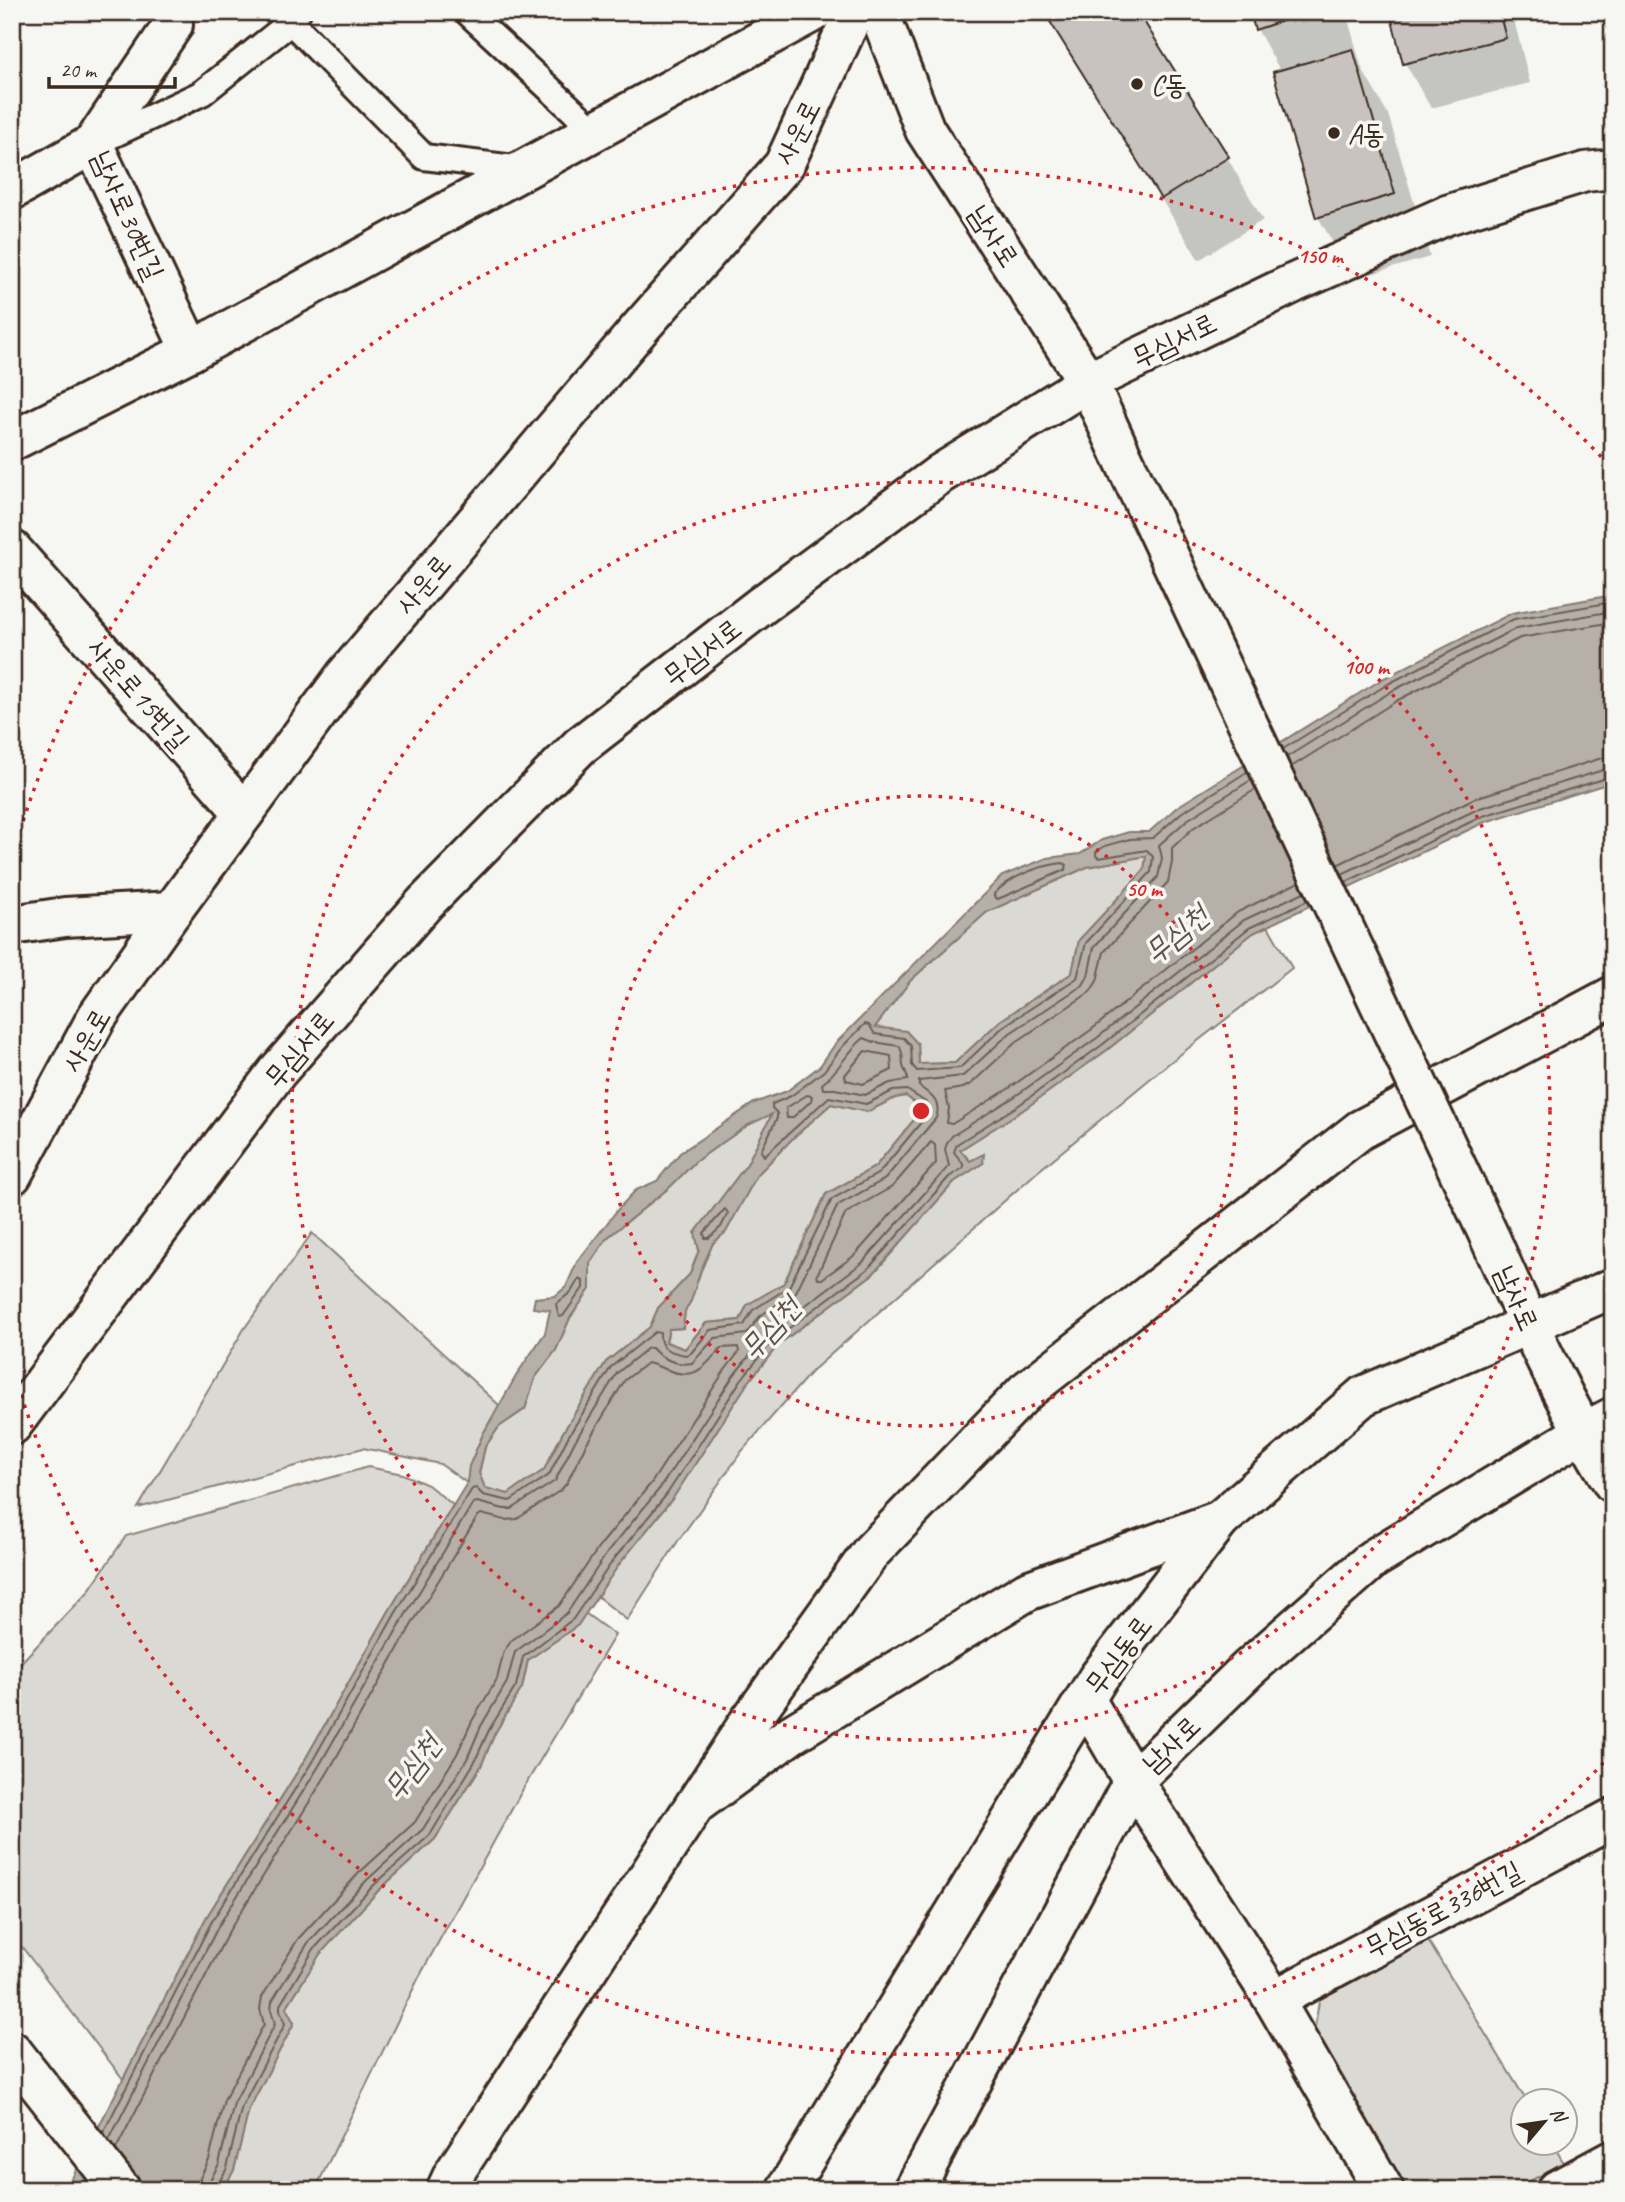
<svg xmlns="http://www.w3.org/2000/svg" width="1625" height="2202" font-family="Caveat,'Poor Story',sans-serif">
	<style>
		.green { fill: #dad9d3; stroke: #8a8278; stroke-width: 2 }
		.water { fill: #b6b0a9; stroke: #857a71; stroke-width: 2; fill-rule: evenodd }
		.shadow { fill: #0003 }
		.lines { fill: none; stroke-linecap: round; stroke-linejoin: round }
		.shore { stroke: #6c6056; stroke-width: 2 }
		.building { fill: #c8c3be; stroke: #3b2a1e; stroke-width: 2 }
		.lane-casing { stroke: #3b2a1e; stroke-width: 30 }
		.street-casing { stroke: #3b2a1e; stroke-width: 44 }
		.secondary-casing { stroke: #3b2a1e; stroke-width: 44 }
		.lane { stroke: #f6f6f2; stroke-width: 24 }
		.street { stroke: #f6f6f2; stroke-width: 38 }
		.secondary { stroke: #f6f6f2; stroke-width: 38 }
		.secondary-bridge-casing { stroke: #3b2a1e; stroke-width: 44; stroke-linecap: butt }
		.secondary-bridge { stroke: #f6f6f2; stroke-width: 38 }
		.ring { fill: none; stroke: #d62828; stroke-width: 3.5; stroke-dasharray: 3.5 7 }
		.poi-dot { fill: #3b2a1e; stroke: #f6f6f2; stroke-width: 2.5 }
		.labels { text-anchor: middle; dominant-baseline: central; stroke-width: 7; stroke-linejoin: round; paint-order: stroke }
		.poi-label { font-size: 28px; fill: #3b2a1e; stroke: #f6f6f2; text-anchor: start }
		.street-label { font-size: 28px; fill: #3b2a1e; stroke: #f6f6f2 }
		.water-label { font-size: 30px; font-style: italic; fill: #605248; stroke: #f6f6f2 }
		.centre { fill: #d62828; stroke: #f6f6f2; stroke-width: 3.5 }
		.ring-label { font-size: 21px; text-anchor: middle; font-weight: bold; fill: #d62828; stroke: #f6f6f2; stroke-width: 7; stroke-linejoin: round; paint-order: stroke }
	</style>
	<rect width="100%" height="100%" fill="#f6f6f2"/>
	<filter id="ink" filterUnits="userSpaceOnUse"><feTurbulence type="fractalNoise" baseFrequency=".0143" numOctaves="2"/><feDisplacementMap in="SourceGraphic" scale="14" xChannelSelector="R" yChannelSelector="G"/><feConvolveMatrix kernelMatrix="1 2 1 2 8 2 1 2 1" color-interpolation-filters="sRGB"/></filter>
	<g filter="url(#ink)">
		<g class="green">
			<path d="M1146,856L1145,870L1079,940L1072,973L1000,1021L955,1063L919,1064L918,1044L875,1027L911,980L987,912L1087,867Z"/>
			<path d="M1268,926L1292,968L1168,1064L1036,1173L811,1372L742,1451L678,1541L627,1620L597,1596L620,1563L673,1498L747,1384L779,1344L873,1274L954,1182L983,1163L970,1161L960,1150L1023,1110L1107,1050L1253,933Z"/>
			<path d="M906,1096L923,1109L875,1167L826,1194L784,1283L748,1305L740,1320L706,1323L685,1349L666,1342L669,1329L683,1328L685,1311L691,1300L701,1270L713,1243L726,1231L757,1175L793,1138L831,1104L867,1112L895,1098Z"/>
			<path d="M773,1113L747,1164L695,1233L699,1250L690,1274L658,1308L650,1327L606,1362L562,1434L544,1470L508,1494L485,1488L479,1473L485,1447L499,1427L525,1409L535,1378L556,1350L570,1318L590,1289V1263L607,1238L670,1187L696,1161L748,1125Z"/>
			<path d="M312,1233L499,1405C485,1430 471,1454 467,1483L440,1464L363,1448L138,1508L244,1329Z"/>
			<path d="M368,1467L403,1474L428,1485L453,1505L389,1611L306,1758L206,1918L123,2079L12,1934V1672L87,1593L126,1536Z"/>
			<path d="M585,1613L615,1635L523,1789L418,1979L315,2190H223L234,2170L249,2109L294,2023L286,2008L320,1954L378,1891L435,1839L481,1766L495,1733L522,1688L528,1660L578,1625Z"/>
			<path d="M1424,1934L1526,2100H1524V2142L1552,2143L1564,2163L1513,2190H1399L1312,2045L1320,1995Z"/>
		</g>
		<path class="water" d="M1613,595V782L1485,822L1253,933L1107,1050L1023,1110L960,1150L970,1161L984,1154L983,1163L954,1182L873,1274L779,1344L747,1384L673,1498L620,1563L578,1625L528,1660L522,1688L495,1733L481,1766L435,1839L378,1891L320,1954L286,2008L294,2023L249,2109L234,2170L223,2190H66L206,1918L306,1758L389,1611L467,1483L469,1466L483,1434L519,1371L545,1333L550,1310L533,1308L535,1298L555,1296L566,1287L577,1262L619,1208L636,1190L657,1181L680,1153L754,1103L787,1091L820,1066L836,1043L1002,876L1047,858L1080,854L1102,840L1129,832H1149L1177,807L1384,678L1512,613ZM1146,856L1144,870L1079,940L1072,973L1000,1021L955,1063L919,1064L918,1044L906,1031L875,1027L911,980L987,912L1087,867ZM906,1096L923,1109L875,1167L826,1194L784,1283L747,1305L740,1320L706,1323L685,1349L666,1342L669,1329L683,1328L685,1311L691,1301L701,1270L713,1243L726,1232L757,1175L793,1138L831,1104L867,1112L895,1098ZM772,1114L747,1164L695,1233L699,1250L690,1274L658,1308L650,1327L606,1362L562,1434L544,1470L508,1494L485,1488L479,1473L485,1447L499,1427L525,1409L535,1378L556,1350L570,1318L590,1289V1263L607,1238L670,1187L696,1161L748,1125Z"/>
		<g class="shadow">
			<path d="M1045,12L1227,157L1263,220L1199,260Z"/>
			<path d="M1251,12H1346L1362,69L1388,114L1430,257L1354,279L1318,217L1281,72L1257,29Z"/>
			<path d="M1392,12H1512L1530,83L1431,108L1405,63Z"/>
		</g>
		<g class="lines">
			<g class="shore">
				<path d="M1283,749L1388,684L1514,619L1613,602"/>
				<path d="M1287,757L1392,691L1517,628L1613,611"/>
				<path d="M1291,767L1398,700L1520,638L1613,622"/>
				<path d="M1256,789L1193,828L1172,848V862L1168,882L1104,952L1097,981L1090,992L1016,1042L971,1084L963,1088L945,1091L949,1108L947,1123L952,1124L1008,1089L1091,1030L1238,912L1299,882"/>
				<path d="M1063,863L1067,865L1065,870L998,899L994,897V894C1011,876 1038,866 1063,863Z"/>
				<path d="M1337,865L1475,798L1602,758L1613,756"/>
				<path d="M1342,874L1480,808L1613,767"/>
				<path d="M1346,882L1483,816L1613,776"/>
				<path d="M864,1038L874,1042L899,1046C904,1053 902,1058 903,1066C905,1072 908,1074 908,1080L890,1083L865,1095L835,1089H823L822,1084C839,1071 847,1051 864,1038Z"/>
				<path d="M865,1051L891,1056L892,1070L863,1084L846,1080L845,1075Z"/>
				<path d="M807,1095L812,1096L811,1101L792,1118H787L786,1108Z"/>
				<path d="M931,1142L935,1145L936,1163L855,1255L822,1279H818L817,1275L846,1213L892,1187Z"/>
				<path d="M725,1209L728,1213L721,1227L709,1238H705L704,1233Z"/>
				<path d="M579,1279L583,1281V1288L563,1316L559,1317L556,1304L571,1292Z"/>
				<path d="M103,2133L212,1921L312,1762L395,1614L472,1489L476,1488L483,1495L510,1501L549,1475L568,1437L611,1367L655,1332L660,1333C659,1350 670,1352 686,1355L691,1353L710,1330L744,1325L753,1310L789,1287L832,1199L879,1173L928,1114L930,1110L927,1103L907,1090L893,1091L866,1104L829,1097L764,1156L761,1151L777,1118V1113L772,1108V1104L791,1096L824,1071L842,1047L865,1024L869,1025L875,1034L904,1038L911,1046L912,1065L917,1071L960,1068L1004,1026L1077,978L1086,943L1151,872L1153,857L1147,850L1099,858L1096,856V852L1105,846L1130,839L1153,838L1181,813L1247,772"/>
				<path d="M109,2140L219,1925L319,1766L403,1619L473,1503L477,1502L504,1509H512L555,1481L575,1441L617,1373L648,1348H652C661,1359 678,1366 692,1363L715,1338L747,1334L760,1316L796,1292L838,1205L885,1179L936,1118C942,1102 931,1095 919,1086V1081L963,1076L1010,1033L1083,985L1088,976L1094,947L1158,877L1162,858L1159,845L1187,820L1251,780"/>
				<path d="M116,2149L229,1931L328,1772L412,1624L478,1516L481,1514L505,1520L517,1519L561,1490L567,1483L585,1446L625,1380L647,1363C654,1364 661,1368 668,1370C696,1381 704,1367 721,1348L738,1347L739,1352L725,1370L652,1482L599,1547L559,1606L512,1640L504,1651L497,1679L472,1721L457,1754L415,1822L359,1873L298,1939L262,1997L260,2009L264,2024L224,2100L209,2160L200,2178L198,2190"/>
				<path d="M208,2190L209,2182L219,2164L234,2103L275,2024L271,2010L272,2001L308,1943L367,1880L423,1829L467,1759L481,1726L507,1682L515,1652L567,1613L607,1553L660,1488L734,1375L767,1334L862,1263L949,1166L945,1149L948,1141L952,1136L1014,1097L1097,1038L1244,920L1304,892"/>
				<path d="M217,2190L218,2184L227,2168L242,2106L285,2024L280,2010V2005L314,1949L373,1886L430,1835L474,1763L489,1730L516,1686L523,1657L573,1619L614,1559L667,1494L741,1380L773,1340L868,1269L949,1177L963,1168V1164L954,1152L957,1144L1019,1105L1102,1045L1249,928L1308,900"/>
			</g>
		</g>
		<g class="building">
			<path d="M1044,12H1138L1229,157L1161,199Z"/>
			<path d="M1250,12H1309L1255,30Z"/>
			<path d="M1390,12H1499L1506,38L1403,64Z"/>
			<path d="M1353,49L1395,194L1316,218L1273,72Z"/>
		</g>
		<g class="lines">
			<defs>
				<g id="lane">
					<path d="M467,12L595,131"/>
					<path d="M291,22L424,157L524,169"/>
					<path d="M98,142L202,93L291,22L298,12"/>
				</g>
				<g id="street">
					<path d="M172,12L173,25L93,144L191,351"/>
					<path d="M12,190L93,144"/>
					<path d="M12,441L191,351L813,12"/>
					<path d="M12,550L244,813"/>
					<path d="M12,925L65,917L172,911"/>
					<path d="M1085,1699L1133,1781L1274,2000L1384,2190"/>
					<path d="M1274,2000L1613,1818"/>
					<path d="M446,2190L453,2175L749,1722L871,1552L1026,1391L1360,1130L1613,996"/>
					<path d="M914,2190L1133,1781L1248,1669L1373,1559L1582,1433L1613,1417"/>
					<path d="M1557,2190L1613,2160"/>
				</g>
				<g id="secondary">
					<path d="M879,12L925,130L1088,382L1121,454"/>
					<path d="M12,1175L97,1017L172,911L345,676L641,327L784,165L854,12"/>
					<path d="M1490,1238C1527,1322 1565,1405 1613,1483"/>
					<path d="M12,1425L277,1072L425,903L580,746L762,605L940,474L1088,382L1294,283L1447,215L1585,172L1613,169"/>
					<path d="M696,1804L792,1734L1027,1591L1220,1520"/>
					<path d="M12,2051L121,2190"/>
					<path d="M786,2190L1098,1678L1220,1520L1363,1396L1613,1288"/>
				</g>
			</defs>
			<use href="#lane" class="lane-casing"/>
			<use href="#street" class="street-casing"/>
			<use href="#secondary" class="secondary-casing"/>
			<use href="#lane" class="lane"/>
			<use href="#street" class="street"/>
			<use href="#secondary" class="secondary"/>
			<defs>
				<path id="secondary-bridge" d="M1121,454L1490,1238"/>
			</defs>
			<use href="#secondary-bridge" class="secondary-bridge-casing"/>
			<use href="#secondary-bridge" class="secondary-bridge"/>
		</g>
	</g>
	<g class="ring">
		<circle cx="921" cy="1111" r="315"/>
		<circle cx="921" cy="1111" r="629"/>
		<path d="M1611 1755A944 944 0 0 1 14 1371M14 851A944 944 0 0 1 1611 467"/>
	</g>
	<g class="poi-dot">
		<circle cx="1137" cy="84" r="7"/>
		<circle cx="1334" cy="133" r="7"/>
	</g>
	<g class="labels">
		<g class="poi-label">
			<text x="1151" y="84">C동</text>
			<text x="1348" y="133">A동</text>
		</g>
		<g class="street-label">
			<text transform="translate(797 132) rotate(-63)">사운로</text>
			<text transform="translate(128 215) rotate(66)">남사로30번길</text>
			<text transform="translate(994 236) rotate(57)">남사로</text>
			<text transform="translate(1174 340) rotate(-26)">무심서로</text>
			<text transform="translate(423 584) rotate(-50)">사운로</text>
			<text transform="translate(702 652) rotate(-38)">무심서로</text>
			<text transform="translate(139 694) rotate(49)">사운로15번길</text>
			<text transform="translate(86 1040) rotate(-60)">사운로</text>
			<text transform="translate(299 1049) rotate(-50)">무심서로</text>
			<text transform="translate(1517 1298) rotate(66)">남사로</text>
			<text transform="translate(1118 1655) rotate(-53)">무심동로</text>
			<text transform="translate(1171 1744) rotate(-44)">남사로</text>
			<text transform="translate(1443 1909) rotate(-28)">무심동로336번길</text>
		</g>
		<g class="water-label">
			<text transform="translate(1176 934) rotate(-40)">무심천</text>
			<text transform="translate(770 1328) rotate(-48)">무심천</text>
			<text transform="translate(412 1767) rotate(-53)">무심천</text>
		</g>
	</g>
	<circle cx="921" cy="1111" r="10" class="centre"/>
	<g class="ring-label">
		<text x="1320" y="263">150 m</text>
		<text x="1366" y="674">100 m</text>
		<text x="1144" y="896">50 m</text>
	</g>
	<rect width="1625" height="2202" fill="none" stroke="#f6f6f2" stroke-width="42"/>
	<rect x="21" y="21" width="1583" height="2160" fill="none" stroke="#3b2a1e" stroke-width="2.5" filter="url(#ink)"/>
	<g transform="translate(1544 2122) rotate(61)"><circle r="33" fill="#f6f6f2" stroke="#aba49d" stroke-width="2"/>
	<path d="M0-5L12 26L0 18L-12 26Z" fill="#3b2a1e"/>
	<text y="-10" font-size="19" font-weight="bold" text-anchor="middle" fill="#3b2a1e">N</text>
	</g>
	<path d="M49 77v10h126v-10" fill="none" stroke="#3b2a1e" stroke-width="3.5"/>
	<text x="60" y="77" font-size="21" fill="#3b2a1e" stroke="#f6f6f2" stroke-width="5" paint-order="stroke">20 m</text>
</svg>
